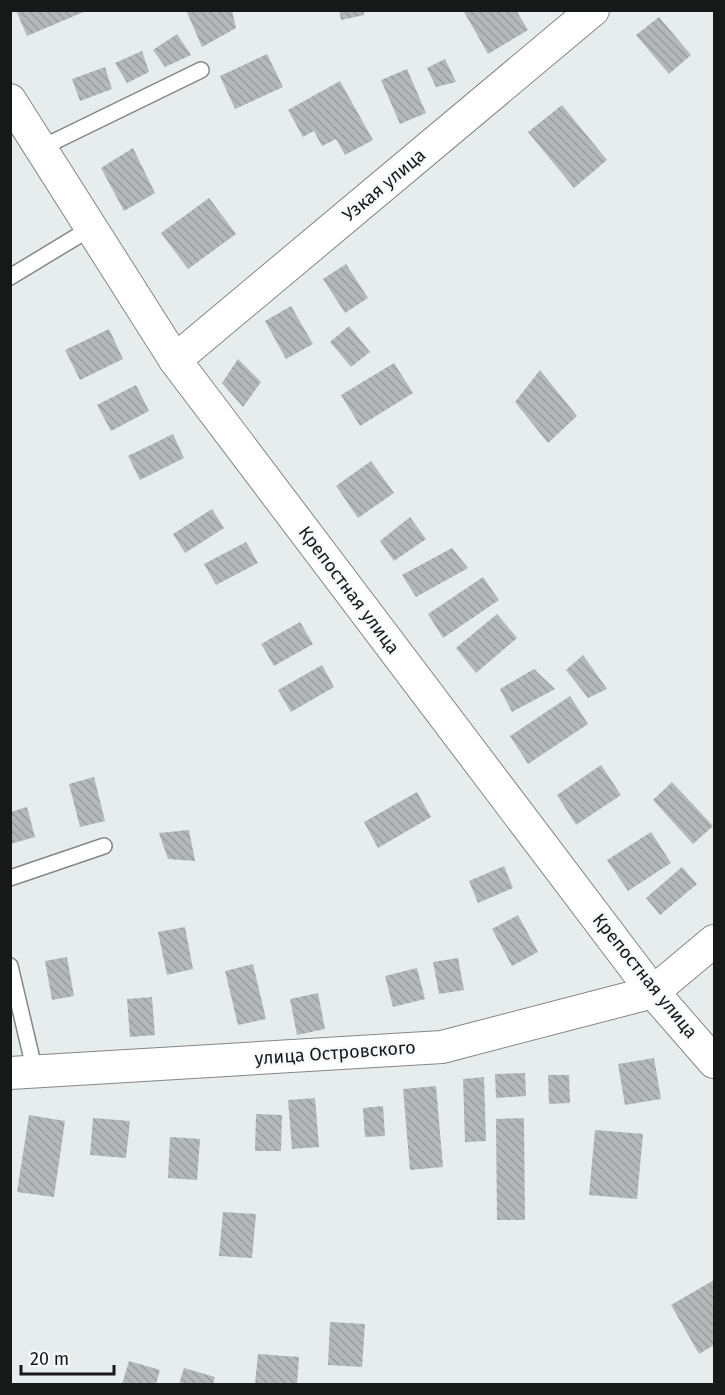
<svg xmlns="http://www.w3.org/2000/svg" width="725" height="1395" font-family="'Fira Sans',sans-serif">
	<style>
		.building { fill: url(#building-back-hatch) }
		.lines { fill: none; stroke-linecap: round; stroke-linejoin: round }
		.service-casing { stroke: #838787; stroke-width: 18 }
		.minor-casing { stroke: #838787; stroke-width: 34 }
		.service { stroke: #fff; stroke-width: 15 }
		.minor { stroke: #fff; stroke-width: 32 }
		.labels { text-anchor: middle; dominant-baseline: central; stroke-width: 4.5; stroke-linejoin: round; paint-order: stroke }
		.street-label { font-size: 18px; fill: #171818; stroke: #f5f9fa }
	</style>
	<defs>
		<pattern id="building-back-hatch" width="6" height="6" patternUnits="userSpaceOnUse" patternTransform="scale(1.5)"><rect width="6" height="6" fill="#b4b8b9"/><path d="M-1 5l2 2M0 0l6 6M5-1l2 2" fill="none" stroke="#9a9d9e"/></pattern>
	</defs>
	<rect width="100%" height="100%" fill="#e7ecec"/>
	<g class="building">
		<path d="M16,10H86V11L27,36Z"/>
		<path d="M186,10H232L236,28L202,47Z"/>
		<path d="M339,10H364V15L341,20Z"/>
		<path d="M463,10H516L528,30L488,54Z"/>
		<path d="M659,17L691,55L669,74L636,35Z"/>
		<path d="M177,34L191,55L165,67L153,50Z"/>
		<path d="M142,51L149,72L127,83L115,63Z"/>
		<path d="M267,54L283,87L235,109L220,76Z"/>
		<path d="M445,59L456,82L436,87L427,68Z"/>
		<path d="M105,67L112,89L80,101L72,79Z"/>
		<path d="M407,69L426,113L400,124L381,80Z"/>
		<path d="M340,81L373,140L345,155L336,139L322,146L314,131L303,137L288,110Z"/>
		<path d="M562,105L607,160L574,188L528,132Z"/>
		<path d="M133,148L155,193L124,211L101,168Z"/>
		<path d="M209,198L236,234L188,269L161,233Z"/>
		<path d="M346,264L368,298L345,313L323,279Z"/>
		<path d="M291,306L313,344L286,359L265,321Z"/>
		<path d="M349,326L370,352L351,367L330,342Z"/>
		<path d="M109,329L123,359L80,380L65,350Z"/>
		<path d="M238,359L261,382L243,407L222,383Z"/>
		<path d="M394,363L413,393L360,426L341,395Z"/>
		<path d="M540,370L577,416L548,443L515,402Z"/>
		<path d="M136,385L149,411L111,431L97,405Z"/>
		<path d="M173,434L184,458L140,480L128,456Z"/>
		<path d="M371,461L394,493L358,518L336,486Z"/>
		<path d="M212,509L224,528L185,553L173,534Z"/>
		<path d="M410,517L426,539L394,561L380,541Z"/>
		<path d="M246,542L258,563L216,585L204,564Z"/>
		<path d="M452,548L468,568L416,597L402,575Z"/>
		<path d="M483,577L499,600L443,638L428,614Z"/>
		<path d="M497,614L517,638L476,673L456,648Z"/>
		<path d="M300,622L313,644L274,666L261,644Z"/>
		<path d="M583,655L607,689L588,698L566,670Z"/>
		<path d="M322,665L334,687L291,712L278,690Z"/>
		<path d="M534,669L555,689L512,712L500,689Z"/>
		<path d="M570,696L588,724L528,764L510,736Z"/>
		<path d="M601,765L621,795L576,825L557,795Z"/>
		<path d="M94,777L105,821L80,827L69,784Z"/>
		<path d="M672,782L713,826L693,844L653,800Z"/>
		<path d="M417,792L431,817L378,848L364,822Z"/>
		<path d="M27,807L35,837L10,844V812Z"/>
		<path d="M189,830L195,861L168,859L159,833Z"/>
		<path d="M651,832L671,863L628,891L607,860Z"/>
		<path d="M504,866L513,888L478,903L469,881Z"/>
		<path d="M682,867L697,884L660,915L646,898Z"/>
		<path d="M518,915L538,952L512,966L492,929Z"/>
		<path d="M185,927L193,969L167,975L158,932Z"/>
		<path d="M67,957L74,996L52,1000L45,961Z"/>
		<path d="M458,958L464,990L439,994L433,962Z"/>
		<path d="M253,964L266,1019L238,1025L225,971Z"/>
		<path d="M417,968L425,999L393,1007L385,976Z"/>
		<path d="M318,993L325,1029L297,1035L290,999Z"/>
		<path d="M152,997L155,1035L130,1037L127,999Z"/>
		<path d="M654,1058L661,1099L625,1105L618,1064Z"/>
		<path d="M525,1073L526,1096L496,1098L495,1074Z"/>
		<path d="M548,1075H569L570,1103L549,1104Z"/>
		<path d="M484,1077L486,1141L465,1142L463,1079Z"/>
		<path d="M436,1086L443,1167L410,1170L403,1089Z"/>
		<path d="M315,1098L319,1147L292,1149L288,1100Z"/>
		<path d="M383,1106L385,1136L365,1137L363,1108Z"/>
		<path d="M256,1114L282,1115L281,1151H255Z"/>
		<path d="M29,1115L65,1121L54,1197L17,1192Z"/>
		<path d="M93,1118L130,1121L126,1158L90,1155Z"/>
		<path d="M524,1118L525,1220H497L496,1119Z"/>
		<path d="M595,1130L643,1134L637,1199L589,1195Z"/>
		<path d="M170,1137L200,1139L197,1180L168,1178Z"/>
		<path d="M223,1212L256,1214L252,1258L219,1256Z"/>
		<path d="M714,1280V1345L699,1354L671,1305Z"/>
		<path d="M330,1322L365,1324L362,1367L328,1365Z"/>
		<path d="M258,1354L299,1357L297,1384H255Z"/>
		<path d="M129,1361L160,1370L156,1384H122Z"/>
		<path d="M184,1368L215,1377L213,1384H179Z"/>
	</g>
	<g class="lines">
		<defs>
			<g id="service">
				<path d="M41,148L201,70"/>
				<path d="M10,277L91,228"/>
				<path d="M10,878L104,846"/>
				<path d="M10,966L35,1072"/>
			</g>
			<g id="minor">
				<path d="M10,100L175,360L653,992L714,1062"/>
				<path d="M175,360L593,10"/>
				<path d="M10,1073L442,1047L653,992L714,941"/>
			</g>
		</defs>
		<use href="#service" class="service-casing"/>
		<use href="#minor" class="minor-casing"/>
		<use href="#service" class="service"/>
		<use href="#minor" class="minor"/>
	</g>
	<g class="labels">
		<g class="street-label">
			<text transform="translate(384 185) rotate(-40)">Узкая улица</text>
			<text transform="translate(349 590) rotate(53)">Крепостная улица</text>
			<text transform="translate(645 976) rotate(51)">Крепостная улица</text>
			<text transform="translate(335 1053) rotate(-4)">улица Островского</text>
		</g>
	</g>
	<rect width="725" height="1395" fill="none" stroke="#171818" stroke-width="24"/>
	<path d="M21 1365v9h93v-9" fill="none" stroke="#171818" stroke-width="3"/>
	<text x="30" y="1365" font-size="18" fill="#171818" stroke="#f5f9fa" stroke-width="4.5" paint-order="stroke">20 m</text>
</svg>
